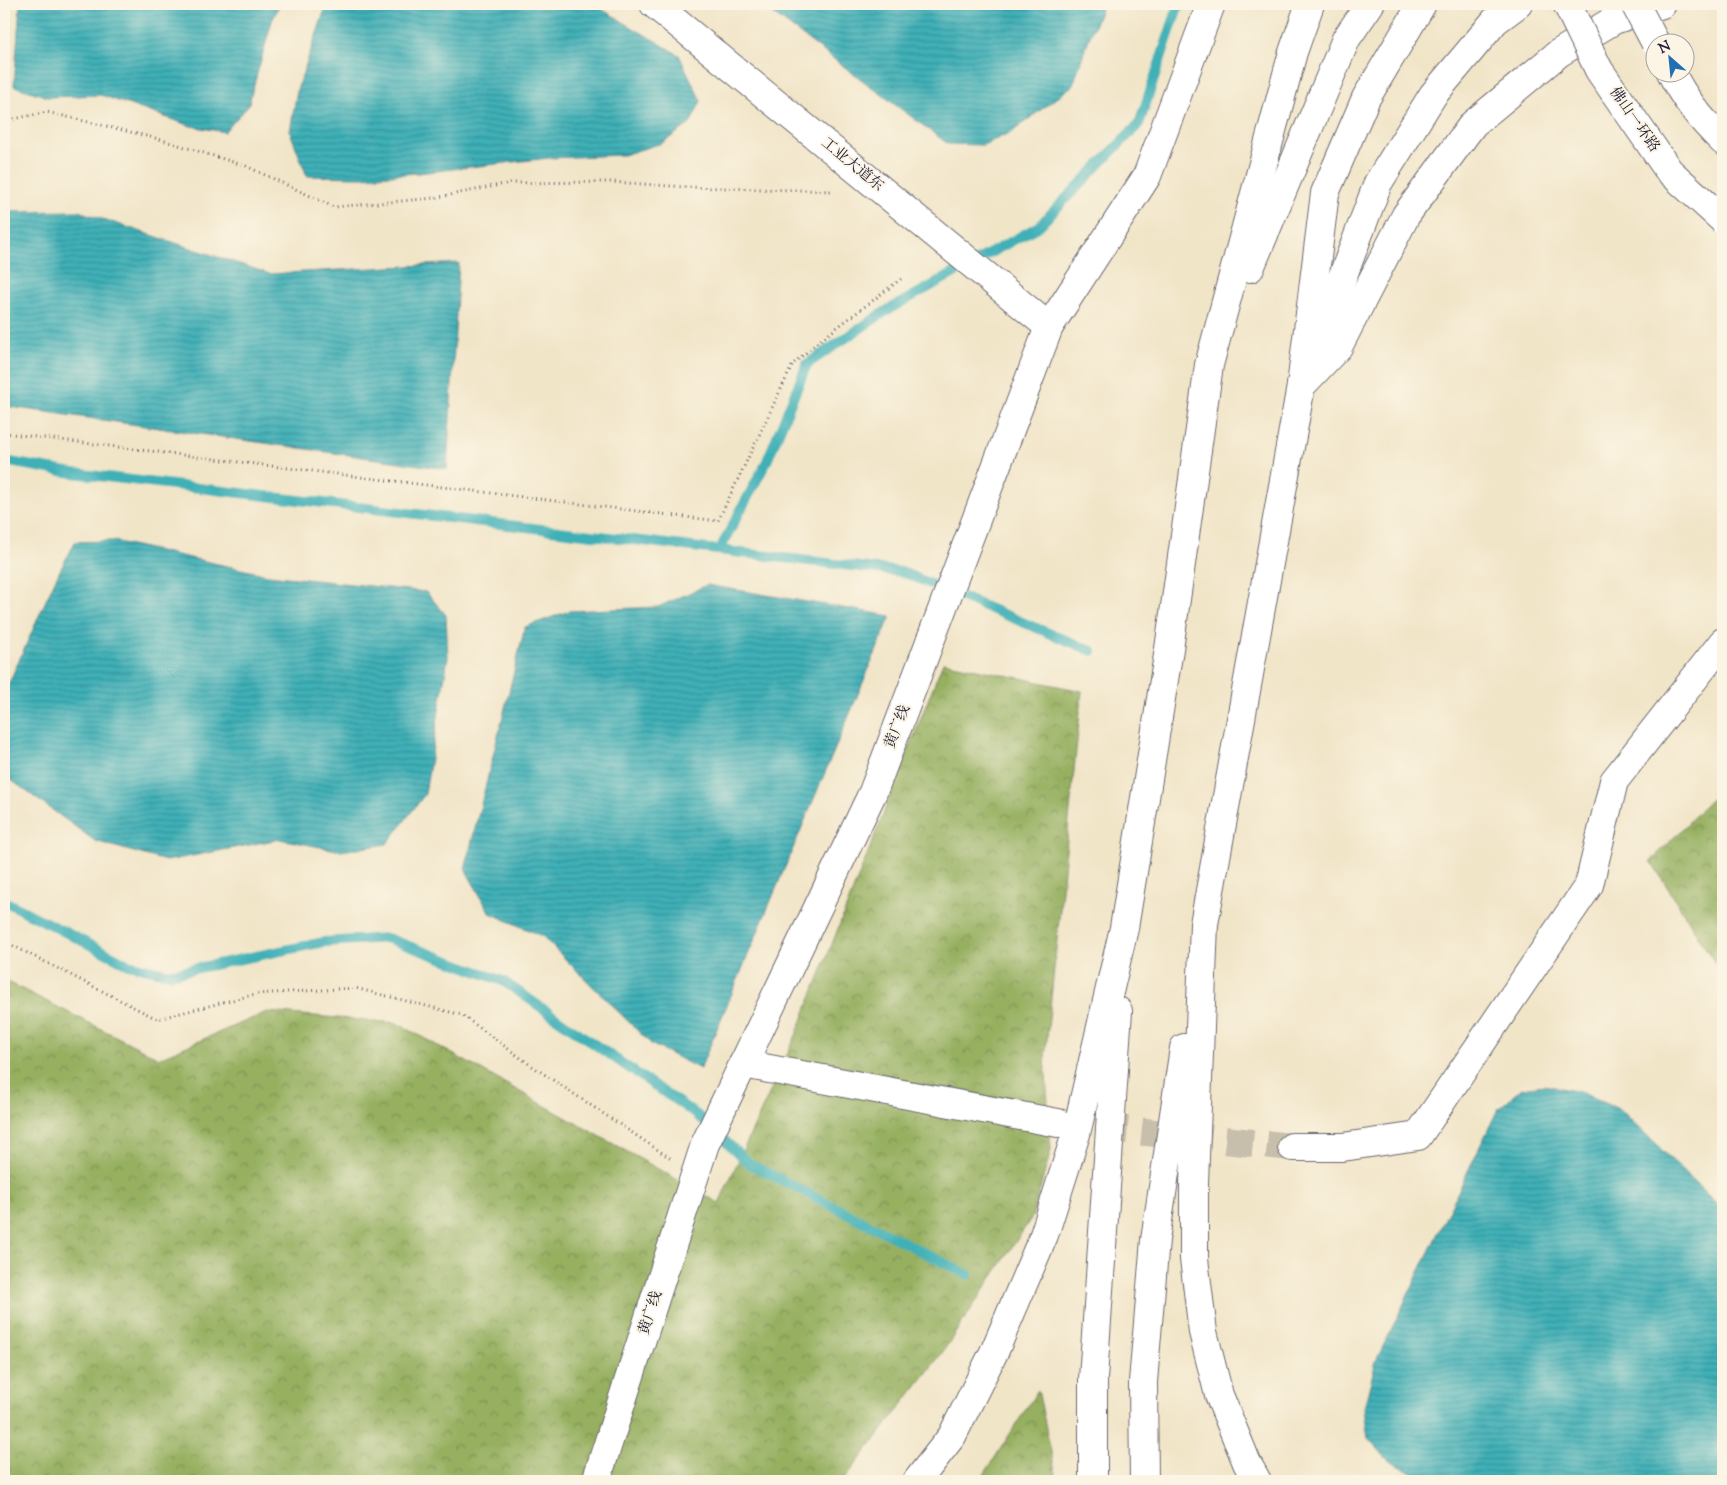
<svg xmlns="http://www.w3.org/2000/svg" width="1727" height="1485" font-family="'Sorts Mill Goudy','Noto Serif SC',serif">
	<style>
		.forest { fill: url(#forest-crowns); stroke: #5c694e }
		.water { fill: url(#water-rules); stroke: #306979 }
		.lines { fill: none; stroke-linecap: round; stroke-linejoin: round }
		.stream { stroke: #3fb0b7; stroke-width: 10 }
		.minor-tunnel { stroke: #c8beac; stroke-width: 28; stroke-dasharray: 28 14; stroke-linecap: butt }
		.minor-casing { stroke: #6a666c; stroke-width: 30 }
		.highway-casing { stroke: #6a666c; stroke-width: 30 }
		.path { stroke: #6a666c; stroke-width: 3; stroke-dasharray: 1 4; stroke-linecap: butt }
		.minor { stroke: #fff; stroke-width: 28 }
		.highway { stroke: #fff; stroke-width: 28 }
		.major-bridge-casing { stroke: #6a666c; stroke-width: 30; stroke-linecap: butt }
		.highway-bridge-casing { stroke: #6a666c; stroke-width: 30; stroke-linecap: butt }
		.major-bridge { stroke: #fff; stroke-width: 28 }
		.highway-bridge { stroke: #fff; stroke-width: 28 }
		.labels { text-anchor: middle; dominant-baseline: central; stroke-width: 4; stroke-linejoin: round; paint-order: stroke }
		.street-label { font-size: 15px; fill: #22223b; stroke: #fcf5e5 }
	</style>
	<defs>
		<pattern id="forest-crowns" width="20" height="18" patternUnits="userSpaceOnUse" patternTransform="scale(1.25)"><rect width="20" height="18" fill="#96b061"/><path d="M2 6a3 3 0 1 1 6 0M12 15a3 3 0 1 1 6 0" fill="none" stroke="#7a8f51"/></pattern>
		<pattern id="water-rules" width="6" height="5" patternUnits="userSpaceOnUse" patternTransform="scale(1.25)"><rect width="6" height="5" fill="#3fb0b7"/><path d="M0 2.5h6" fill="none" stroke="#348f96"/></pattern>
	</defs>
	<rect width="100%" height="100%" fill="#fcf5e5"/>
	<filter id="ink" filterUnits="userSpaceOnUse"><feTurbulence type="fractalNoise" baseFrequency=".02" numOctaves="2"/><feDisplacementMap in="SourceGraphic" scale="10" xChannelSelector="R" yChannelSelector="G"/><feConvolveMatrix kernelMatrix="1 2 1 2 8 2 1 2 1" color-interpolation-filters="sRGB"/></filter>
	<filter id="wash" filterUnits="userSpaceOnUse"><feTurbulence type="fractalNoise" baseFrequency=".0096" numOctaves="4" result="noise"/><feDisplacementMap in="SourceGraphic" scale="20" xChannelSelector="R" yChannelSelector="G"/><feGaussianBlur stdDeviation="1.12" result="paint"/><feColorMatrix in="noise" values="0 0 0 0 0 0 0 0 0 0 0 0 0 0 0 0 0 1.4 0 .05"/><feComposite in="paint" operator="in"/></filter>
	<g filter="url(#wash)">
		<rect width="100%" height="100%" fill="#f1e5c8"/>
		<g class="forest">
			<path d="M943,662L1082,691L1045,1058L1051,1150L1032,1217L942,1353L843,1481H4V980L159,1058L267,1012L397,1023L719,1203L797,1033Z"/>
			<path d="M1723,787V976L1651,861Z"/>
			<path d="M1038,1390L1057,1481H980Z"/>
		</g>
		<g class="water">
			<path d="M20,4H280L272,21L248,106L224,132L191,126L101,95L48,97L14,86Z"/>
			<path d="M327,4H593L679,55L701,101L690,124L662,143L623,155L548,158L418,173L362,177L307,176L290,132L297,90Z"/>
			<path d="M760,4H1103L1085,49L1073,85L1012,132L983,145L948,144Z"/>
			<path d="M78,211L270,274L459,263L447,469L4,406V212Z"/>
			<path d="M113,541L268,575L426,592L446,615L448,657L425,794L387,844L341,851L280,839L166,861L95,841L11,780L4,757V694L55,580L75,542Z"/>
			<path d="M707,585L891,616L700,1069L651,1044L542,936L490,913L465,869L525,627L569,611L658,607Z"/>
			<path d="M1544,1085L1580,1092L1621,1110L1723,1210V1481H1426L1388,1460L1368,1438L1364,1408L1376,1361L1498,1109L1522,1088Z"/>
		</g>
		<g class="lines">
			<g class="stream">
				<path d="M4,461L73,473L902,572L1092,651"/>
				<path d="M720,549L767,461L807,364L886,311L1039,226L1139,124L1179,4"/>
				<path d="M4,901L128,964L169,974L324,942L387,938L503,981L697,1115L750,1164L968,1275"/>
			</g>
		</g>
	</g>
	<g filter="url(#ink)">
		<g class="lines">
			<path class="minor-tunnel" d="M1058,1123L1292,1147"/>
			<defs>
				<g id="minor">
					<path d="M654,4L1049,327"/>
					<path d="M743,1064L1058,1123"/>
					<path d="M1292,1147H1343L1418,1136L1589,885L1614,781L1723,642"/>
					<path d="M596,1481L705,1144L873,792L1049,327L1147,176L1211,4"/>
				</g>
				<g id="highway">
					<path d="M1671,72C1683,97 1703,122 1723,141"/>
					<path d="M1250,268L1346,39L1370,4"/>
					<path d="M1317,344L1378,183L1433,95L1495,21L1518,4"/>
					<path d="M1301,386L1338,347L1406,215L1473,124L1559,53L1614,20L1662,4"/>
					<path d="M917,1481L952,1436L995,1350L1044,1235L1076,1134L1124,928L1169,649L1209,365L1293,52L1310,4"/>
					<path d="M1093,1481V1379L1118,1011"/>
					<path d="M1144,1481L1143,1382L1155,1240L1184,1048"/>
					<path d="M1257,1481L1247,1463L1219,1395L1203,1332L1194,1259V1183L1204,924L1301,386L1325,193L1366,98L1422,4"/>
				</g>
			</defs>
			<use href="#minor" class="minor-casing"/>
			<use href="#highway" class="highway-casing"/>
			<g class="path">
				<path d="M4,121L47,112L159,139L246,166L334,207L435,198L510,183L611,182L685,187L834,191"/>
				<path d="M4,433L718,521L793,364L818,342L901,279"/>
				<path d="M4,941L157,1019L256,994L355,988L462,1015L529,1064L670,1158"/>
			</g>
			<use href="#minor" class="minor"/>
			<use href="#highway" class="highway"/>
			<defs>
				<path id="major-bridge" d="M1567,4L1599,70L1669,171L1723,220"/>
				<path id="highway-bridge" d="M1635,4L1655,42"/>
			</defs>
			<use href="#major-bridge" class="major-bridge-casing"/>
			<use href="#highway-bridge" class="highway-bridge-casing"/>
			<use href="#major-bridge" class="major-bridge"/>
			<use href="#highway-bridge" class="highway-bridge"/>
		</g>
	</g>
	<g class="labels">
		<g class="street-label">
			<text transform="translate(1634 120) rotate(55)">佛山一环路</text>
			<text transform="translate(852 165) rotate(39)">工业大道东</text>
			<text transform="translate(898 727) rotate(-69)">黄广线</text>
			<text transform="translate(651 1313) rotate(-72)">黄广线</text>
		</g>
	</g>
	<rect width="1727" height="1485" fill="none" stroke="#fcf5e5" stroke-width="20"/>
	<g transform="translate(1670 58) rotate(333)"><circle r="24" fill="#fcf5e5" stroke="#a5a1a1"/>
	<path d="M0-4L9 19L0 12L-9 19Z" fill="#1f6fb2"/>
	<text y="-8" font-size="14" font-weight="bold" text-anchor="middle" fill="#22223b">N</text>
	</g>
</svg>
